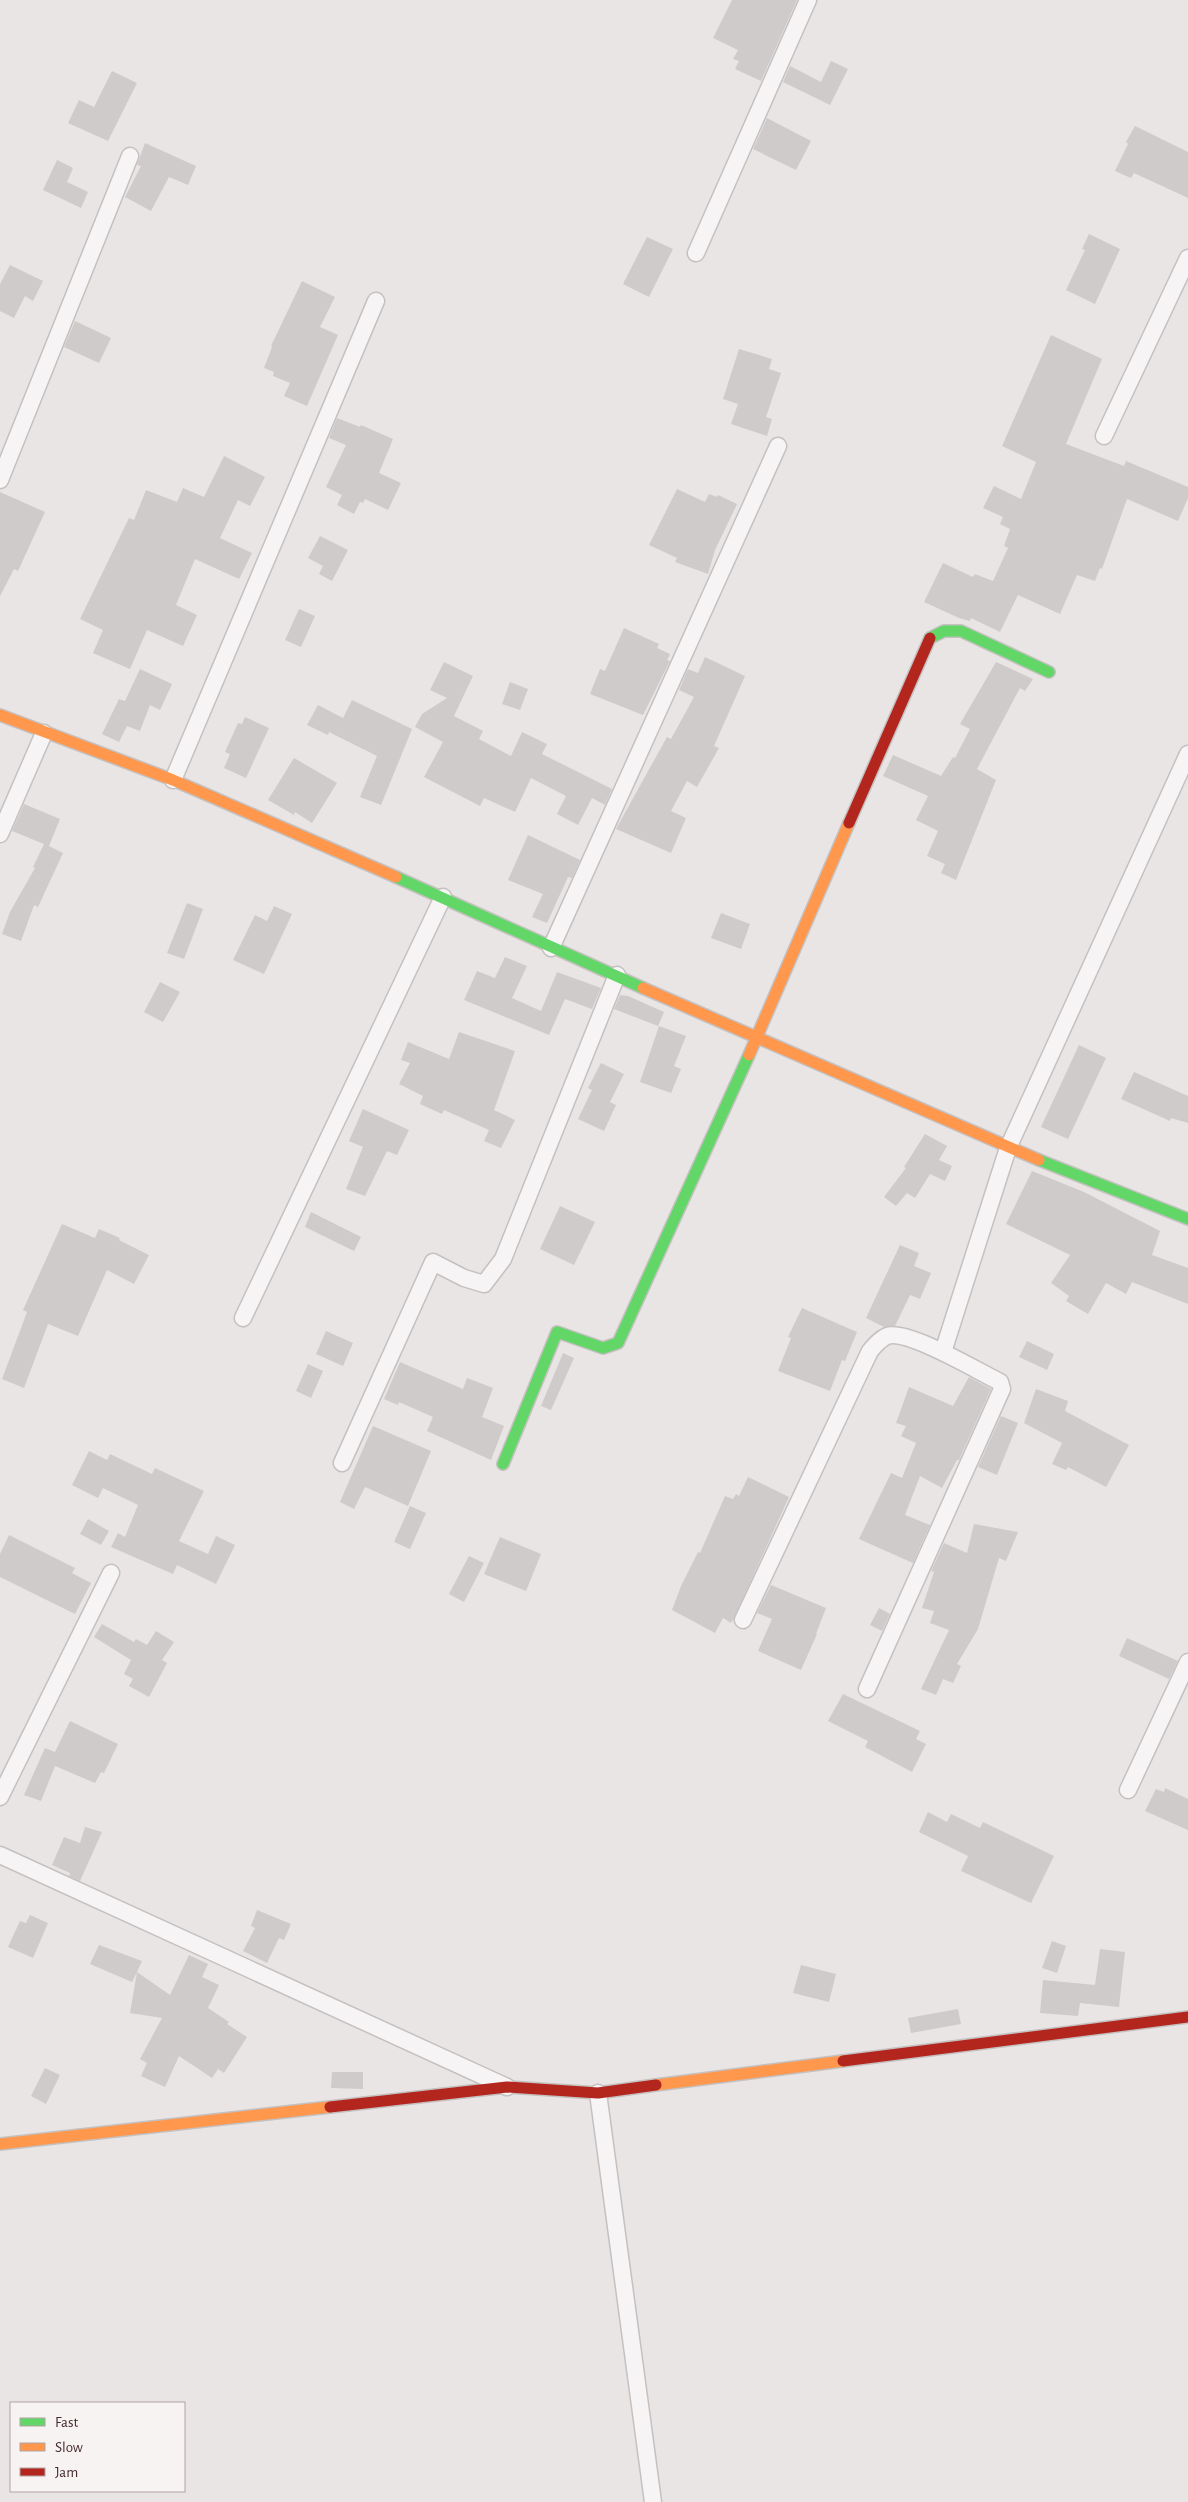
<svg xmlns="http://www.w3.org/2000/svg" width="1188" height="2502" font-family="'Alegreya Sans',sans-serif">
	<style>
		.building { fill: #d0cbcb }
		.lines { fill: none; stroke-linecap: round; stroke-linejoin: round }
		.street-casing { stroke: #c5c1c1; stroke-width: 19 }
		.fast-casing { stroke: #c5c1c1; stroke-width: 14 }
		.slow-casing { stroke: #c5c1c1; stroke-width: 14 }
		.jam-casing { stroke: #c5c1c1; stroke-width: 14 }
		.street { stroke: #f6f4f4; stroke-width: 16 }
		.fast { stroke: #63d668; stroke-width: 11 }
		.slow { stroke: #ff974d; stroke-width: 11 }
		.jam { stroke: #b3261e; stroke-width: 11 }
	</style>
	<rect width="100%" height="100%" fill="#e9e5e5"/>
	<g class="building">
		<path d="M732,0H797L761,81L735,69L739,61L733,59L738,50L713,38Z"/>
		<path d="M831,61L848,69L830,105L783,82L790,66L821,82Z"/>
		<path d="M112,71L137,83L108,141L68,123L79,100L94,107Z"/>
		<path d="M767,118L811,141L796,170L753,149Z"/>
		<path d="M1135,126L1188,152V198L1134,173L1131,178L1115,171L1128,144L1126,142Z"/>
		<path d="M145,143L196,166L188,185L169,177L151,211L125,197L141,166L137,165Z"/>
		<path d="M57,160L73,168L67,182L88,192L81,208L43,190Z"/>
		<path d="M1089,234L1120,249L1095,304L1066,290L1085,250L1082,249Z"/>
		<path d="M647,237L673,249L649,297L623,284Z"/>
		<path d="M10,265L43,281L33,301L25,296L14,318L0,311V284Z"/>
		<path d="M302,281L335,297L320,327L338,335L307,406L284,396L290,383L273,376L274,372L264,368L272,347L271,346Z"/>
		<path d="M75,321L111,338L99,363L64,347Z"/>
		<path d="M1051,335L1102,359L1066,444L1124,466L1126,461L1188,487V498L1178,521L1127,499L1102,569L1100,568L1095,581L1077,575L1060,614L1018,595L1000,632L971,618L970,621L959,618L924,602L943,563L973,577L975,574L993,581L1008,548L1004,546L1010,529L1000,524L1003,517L983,508L994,486L1021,499L1036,462L1002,446Z"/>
		<path d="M739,349L772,359L769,369L781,373L766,417L772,419L767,436L731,424L738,404L723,399Z"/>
		<path d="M337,418L360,427L361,425L393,439L379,473L401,483L388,510L365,499L363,503L360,502L354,514L337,505L342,495L326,487L346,445L329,438Z"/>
		<path d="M224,456L265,477L250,506L238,500L220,538L252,553L239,579L195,559L176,605L197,615L183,646L147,630L130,669L93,653L103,630L80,619L129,518L134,520L146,490L177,502L183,488L204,497Z"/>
		<path d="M677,489L705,502L709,494L717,497L718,495L737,504L715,550L708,574L675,562L677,558L649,545Z"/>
		<path d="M0,492L45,512L18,571L14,569L0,596Z"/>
		<path d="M320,536L348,550L332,581L319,574L323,566L308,558Z"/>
		<path d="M299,609L315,616L301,647L285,640Z"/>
		<path d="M624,628L659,644L657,648L670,654L667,660L670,661L643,715L590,694L600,669L605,671Z"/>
		<path d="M705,657L745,676L714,746L719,748L697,787L687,781L671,811L686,818L671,853L616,829L667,737L671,739L694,697L679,690L688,669L698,673Z"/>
		<path d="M444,662L473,676L454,716L483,731L479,739L511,756L522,732L547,744L542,754L612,789L605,805L592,798L578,825L557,814L566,796L531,778L515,812L484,798L480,806L424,777L443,742L415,727L422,714L447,698L430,690Z"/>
		<path d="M996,662L1033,679L1025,691L1020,688L977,769L996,780L956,880L941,873L945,864L927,856L938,831L916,820L928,796L883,776L893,755L941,776L953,757L955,758L970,729L960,724Z"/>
		<path d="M140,669L172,684L160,710L150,705L140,731L127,726L119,742L102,734L119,699L125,701Z"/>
		<path d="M510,682L528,689L520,710L502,704Z"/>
		<path d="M352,700L412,729L381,805L360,797L377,756L329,732L328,735L307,725L318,705L343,718Z"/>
		<path d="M245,717L269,728L246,778L224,768L230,754L225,752L238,723L242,724Z"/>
		<path d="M294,758L337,783L312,823L295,812L294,815L268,800Z"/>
		<path d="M24,804L60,819L49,846L63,853L38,907L34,905L21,941L2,934L10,912L35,868L33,867L44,844L12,831Z"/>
		<path d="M528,835L580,860L572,878L568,877L547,923L532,917L543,894L508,880Z"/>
		<path d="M187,903L203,909L184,959L167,953Z"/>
		<path d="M274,906L292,914L264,974L233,960L255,915L267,921Z"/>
		<path d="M721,913L750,924L741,949L711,938Z"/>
		<path d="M505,957L527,966L512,998L541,1011L557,972L601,988L592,1009L565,999L549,1035L464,1000L477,971L495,978Z"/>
		<path d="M160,982L180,992L163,1022L144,1012Z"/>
		<path d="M620,995L628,996L664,1012L658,1026L614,1009Z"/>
		<path d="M659,1026L686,1036L674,1066L681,1069L671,1093L640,1082Z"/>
		<path d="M459,1032L515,1051L494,1110L515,1120L501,1148L484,1141L489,1130L444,1110L442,1114L420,1104L423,1096L399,1084L410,1063L401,1060L408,1042L449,1059Z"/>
		<path d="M1079,1045L1106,1058L1068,1139L1041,1127Z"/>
		<path d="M601,1063L624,1074L610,1102L616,1105L604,1131L578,1119L592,1090L588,1088Z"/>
		<path d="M1134,1072L1188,1096V1123L1171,1118L1170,1121L1121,1099Z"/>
		<path d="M363,1109L409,1130L397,1155L387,1151L365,1196L346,1189L363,1147L349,1141Z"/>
		<path d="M925,1134L947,1146L939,1160L952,1166L945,1181L930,1174L915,1198L907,1193L896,1206L884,1197L906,1168L904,1167Z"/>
		<path d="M1032,1171L1084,1192L1160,1231L1152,1255L1188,1268V1304L1132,1282L1126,1294L1106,1283L1088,1314L1066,1301L1069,1296L1051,1283L1070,1255L1006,1224Z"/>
		<path d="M560,1206L595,1222L574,1265L540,1249Z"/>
		<path d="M311,1212L361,1237L354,1251L305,1227Z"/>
		<path d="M62,1224L95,1238L99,1229L120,1238L119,1240L149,1255L134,1284L107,1270L78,1336L48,1324L24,1388L2,1379L27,1312L23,1310Z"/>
		<path d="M900,1245L919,1253L914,1266L931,1273L920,1299L910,1295L895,1326L884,1327L866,1318Z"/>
		<path d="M802,1308L857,1332L845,1361L842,1360L830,1391L778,1371L791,1338L788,1337Z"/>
		<path d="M326,1331L353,1343L343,1366L316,1354Z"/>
		<path d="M1027,1341L1054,1354L1047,1370L1019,1357Z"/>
		<path d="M563,1353L574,1358L551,1410L541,1406Z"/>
		<path d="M400,1362L463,1389L467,1378L493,1388L482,1417L504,1426L491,1460L427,1431L433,1417L399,1402L398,1405L384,1399Z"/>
		<path d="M308,1364L323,1371L311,1398L296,1391Z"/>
		<path d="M969,1377L991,1389L959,1460H957L942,1488L920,1476L905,1515L930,1525L913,1563L859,1539L891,1473L902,1478L916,1443L901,1436L906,1426L896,1423L909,1387L953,1406Z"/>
		<path d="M1036,1389L1068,1401L1065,1411L1129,1445L1106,1487L1068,1467L1066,1470L1052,1464L1062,1443L1024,1423Z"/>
		<path d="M1001,1416L1018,1423L997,1475L978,1467Z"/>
		<path d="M373,1426L431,1451L408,1506L365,1487L354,1509L340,1502Z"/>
		<path d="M89,1451L107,1460L110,1454L152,1474L155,1468L204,1491L179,1541L208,1554L216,1536L235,1545L216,1584L177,1565L173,1574L111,1547L118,1533L125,1537L138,1505L103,1488L98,1498L72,1485Z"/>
		<path d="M748,1477L789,1497L734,1618L731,1623L723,1618L715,1633L672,1610L681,1586L698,1552L700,1553L725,1496L733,1499L736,1494L739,1496Z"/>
		<path d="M410,1506L426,1513L410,1549L394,1542Z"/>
		<path d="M88,1519L109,1531L101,1545L80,1534Z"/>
		<path d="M974,1524L1018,1532L1006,1561L999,1558L978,1629L957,1664L961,1666L953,1683L943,1679L936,1695L921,1689L949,1630L930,1623L934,1611L922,1608L934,1572L931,1571L944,1543L967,1553Z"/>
		<path d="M9,1535L75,1568L72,1573L91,1583L75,1614L0,1577V1554Z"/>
		<path d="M500,1537L541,1554L526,1591L484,1574Z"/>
		<path d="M469,1556L484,1563L464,1602L449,1594Z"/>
		<path d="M771,1585L826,1608L816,1634H817L801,1670L758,1651L772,1619L757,1613Z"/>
		<path d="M879,1608L890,1614L882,1631L870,1625Z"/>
		<path d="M102,1624L134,1642L136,1639L147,1645L156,1631L174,1642L162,1660L167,1663L149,1697L129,1686L133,1679L124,1674L131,1660L94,1637Z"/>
		<path d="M1127,1638L1178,1661L1169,1679L1119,1656Z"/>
		<path d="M843,1694L920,1731L916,1739L926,1744L912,1772L865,1747L868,1741L828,1721Z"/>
		<path d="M70,1721L118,1744L104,1773L101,1772L95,1783L55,1766L41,1801L24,1795L45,1748L55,1752Z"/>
		<path d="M1165,1788L1188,1799V1830L1145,1811L1156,1789L1164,1792Z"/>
		<path d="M928,1812L947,1822L951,1814L980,1828L983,1822L1054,1856L1031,1903L961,1871L968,1856L919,1832Z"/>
		<path d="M85,1827L102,1832L80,1881L69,1876L70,1873L52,1865L64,1837L80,1843Z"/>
		<path d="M257,1910L291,1924L284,1940L279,1938L267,1963L243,1951L255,1928L251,1926Z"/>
		<path d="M30,1915L48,1923L33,1958L8,1947L20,1921L26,1923Z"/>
		<path d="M1052,1941L1066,1946L1057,1973L1042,1968Z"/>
		<path d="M99,1945L142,1961L137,1972L170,1995L189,1955L208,1964L202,1977L219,1985L208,2008L229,2022L227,2024L247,2037L224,2073L218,2069L212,2078L179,2056L165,2087L141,2076L147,2063L140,2059L162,2018L130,2013L137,1972L132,1982L90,1964Z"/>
		<path d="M1100,1949L1125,1952L1119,2007L1080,2003L1078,2016L1040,2013L1043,1980L1095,1985Z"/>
		<path d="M801,1965L836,1974L829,2002L793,1993Z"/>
		<path d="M958,2009L961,2024L911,2033L908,2018Z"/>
		<path d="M45,2068L60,2075L46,2104L31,2096Z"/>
		<path d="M332,2072H363V2089L331,2088Z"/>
	</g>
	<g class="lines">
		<defs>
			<g id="street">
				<path d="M696,253L808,0"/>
				<path d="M1104,436L1188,258"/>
				<path d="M0,480L130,156"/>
				<path d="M173,780L376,301"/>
				<path d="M0,834L44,733"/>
				<path d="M551,948L778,446"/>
				<path d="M243,1318L443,897"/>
				<path d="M943,1352L1008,1148L1188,754"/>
				<path d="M342,1463L433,1262L464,1278L484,1284L503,1259L617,975"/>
				<path d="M743,1620L870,1351C875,1345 880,1339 887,1336C908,1329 979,1372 1000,1382L1002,1389L867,1689"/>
				<path d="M1128,1790L1188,1662"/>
				<path d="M0,1797L111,1573"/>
				<path d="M0,1855L507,2087"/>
				<path d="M598,2093L653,2502"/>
			</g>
			<g id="fast">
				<path d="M930,638L944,631H961L1049,672"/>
				<path d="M396,877L643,988"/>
				<path d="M1039,1160L1188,1219"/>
				<path d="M503,1464L557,1332L603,1348L618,1343L749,1055"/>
			</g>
			<g id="slow">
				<path d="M0,715L173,780L396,877"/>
				<path d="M643,988L1039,1160"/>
				<path d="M749,1055L849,823"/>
				<path d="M656,2085L843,2061"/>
				<path d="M0,2144L330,2107"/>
			</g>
			<g id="jam">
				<path d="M849,823L930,638"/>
				<path d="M843,2061L1188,2017"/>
				<path d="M330,2107L507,2087L598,2093L656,2085"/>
			</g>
		</defs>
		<use href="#street" class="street-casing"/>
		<use href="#fast" class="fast-casing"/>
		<use href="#slow" class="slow-casing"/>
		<use href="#jam" class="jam-casing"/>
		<use href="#street" class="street"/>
		<use href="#fast" class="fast"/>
		<use href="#slow" class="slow"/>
		<use href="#jam" class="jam"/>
	</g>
	<rect x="10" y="2402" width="175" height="90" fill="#f8f3f3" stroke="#b0a3a3"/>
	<rect x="20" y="2418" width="25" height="8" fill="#63d668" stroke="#b0a3a3"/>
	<text x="55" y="2427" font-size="15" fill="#442a2c">Fast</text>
	<rect x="20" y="2443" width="25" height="8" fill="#ff974d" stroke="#b0a3a3"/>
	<text x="55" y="2452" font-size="15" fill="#442a2c">Slow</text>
	<rect x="20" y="2468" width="25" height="8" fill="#b3261e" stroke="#b0a3a3"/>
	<text x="55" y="2477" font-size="15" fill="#442a2c">Jam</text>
</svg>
